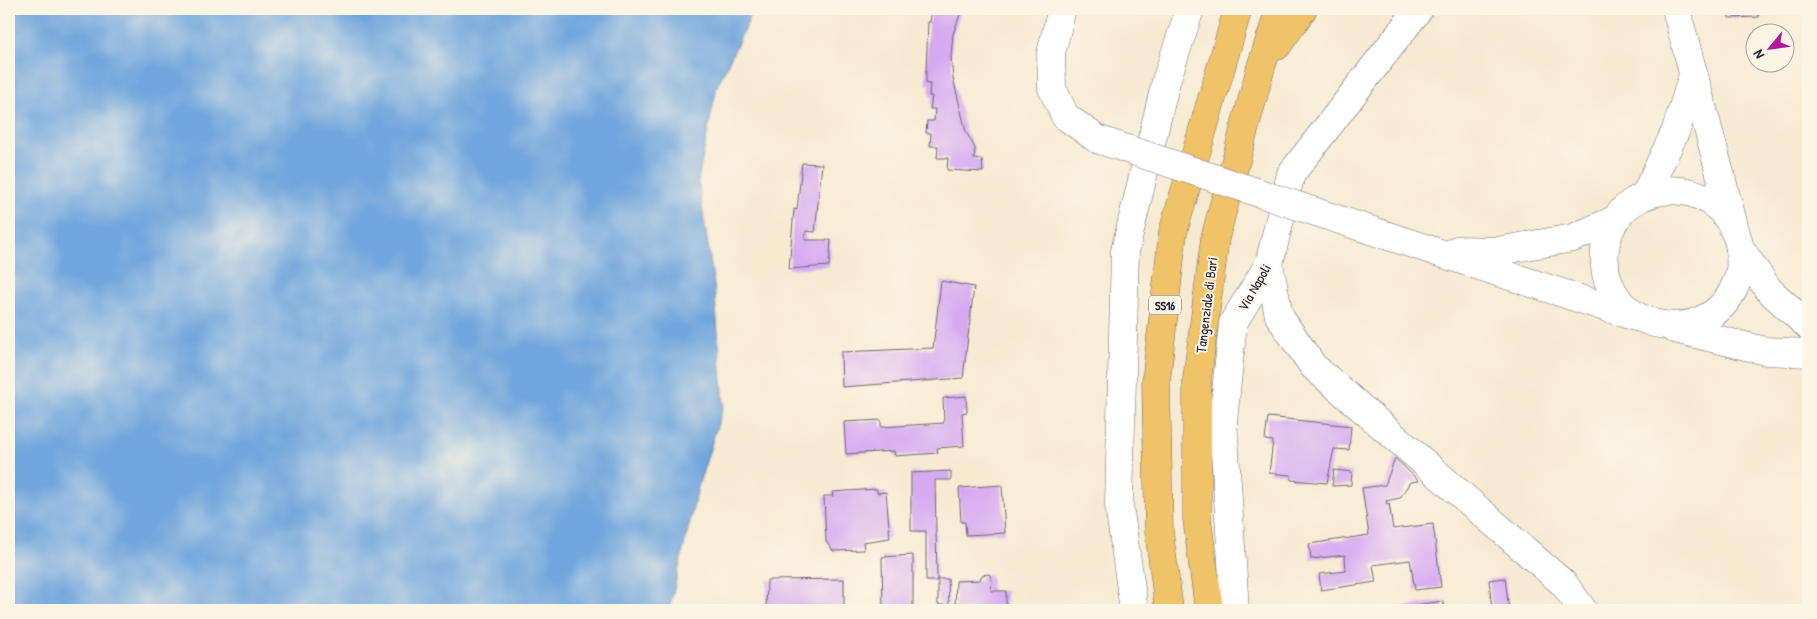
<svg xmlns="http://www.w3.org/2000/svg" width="1817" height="619" font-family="'Patrick Hand',sans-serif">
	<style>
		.water { fill: #70a5dd; stroke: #49648c }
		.building { fill: #d5aaf1 }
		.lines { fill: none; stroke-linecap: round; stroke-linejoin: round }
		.minor-casing { stroke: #6d6870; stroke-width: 29 }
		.highway-casing { stroke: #6d6870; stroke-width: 29 }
		.minor { stroke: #fff; stroke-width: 28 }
		.highway { stroke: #f1c369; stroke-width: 28 }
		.minor-bridge-casing { stroke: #6d6870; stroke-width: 29; stroke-linecap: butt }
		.minor-bridge { stroke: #fff; stroke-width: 28 }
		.labels { text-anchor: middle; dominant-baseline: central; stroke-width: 4; stroke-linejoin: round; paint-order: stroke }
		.shield { fill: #fcf5e5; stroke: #63616e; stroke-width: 1 }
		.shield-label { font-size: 12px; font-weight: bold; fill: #22223b }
		.street-label { font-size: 14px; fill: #22223b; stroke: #fcf5e5 }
	</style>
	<rect width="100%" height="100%" fill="#fcf5e5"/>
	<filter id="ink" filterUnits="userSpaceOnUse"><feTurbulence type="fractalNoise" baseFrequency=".02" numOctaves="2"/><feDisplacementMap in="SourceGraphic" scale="10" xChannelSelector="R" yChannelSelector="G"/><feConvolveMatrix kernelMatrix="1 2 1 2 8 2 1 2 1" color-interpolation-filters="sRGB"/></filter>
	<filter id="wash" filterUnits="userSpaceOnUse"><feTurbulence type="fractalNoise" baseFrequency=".0096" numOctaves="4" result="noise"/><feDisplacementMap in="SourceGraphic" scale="20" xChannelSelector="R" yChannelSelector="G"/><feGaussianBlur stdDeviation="1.12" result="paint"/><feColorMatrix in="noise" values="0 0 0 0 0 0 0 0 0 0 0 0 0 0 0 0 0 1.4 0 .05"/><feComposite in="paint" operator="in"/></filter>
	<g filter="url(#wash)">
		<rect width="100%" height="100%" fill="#f7ead2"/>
		<path class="water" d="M9,9H750L747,24L717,86L698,180L714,285L724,404L698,487L669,610H9Z"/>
		<g id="blocks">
			<g class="building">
				<path d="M935,9H962L953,34L951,56L953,78L966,132L975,148L974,159L982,160L983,172L947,170L948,158H937L938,146H930L931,133H926L927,121H934L935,109H930L932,96H929L930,84H926V72L928,22H930L932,11L935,12Z"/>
				<path d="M1728,9H1758L1759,17L1729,18Z"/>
				<path d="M802,163L822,164L815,232L806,231L805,240H831L829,266L789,269L794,209L797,210Z"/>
				<path d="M941,281L974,287L963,378L842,387L841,352L933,348Z"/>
				<path d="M966,396L967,412L962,413L964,446L937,448L938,453L895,456L894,451L846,454L844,422L881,420V427L944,423L943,398Z"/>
				<path d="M1268,417L1351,426L1349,450L1334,449L1327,483L1291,480V475L1269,473L1273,441L1265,440Z"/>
				<path d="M1395,458L1419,481L1410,482L1400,498L1386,501L1387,504L1389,503L1393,529L1433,524L1441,587L1415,590L1410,560L1373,565L1376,582L1321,590L1319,574L1346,571L1345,555L1311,559L1309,544L1369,535L1362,488L1385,485Z"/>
				<path d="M1334,470L1352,472L1351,485L1332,486Z"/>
				<path d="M951,471V480H935L937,581H926V531H911V473Z"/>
				<path d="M1002,485L1005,533L966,535L965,522H961L959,488Z"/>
				<path d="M877,489V493L886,492L890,538L863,542L864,550L833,551L826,541L824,496H833L832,492Z"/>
				<path d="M913,555V610H883L882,557Z"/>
				<path d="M989,574L992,579L991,591H1006V610H951V606H955L956,581L980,580L982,575Z"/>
				<path d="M1505,578L1509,610H1492L1489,580Z"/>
				<path d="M844,579V610H766L767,580Z"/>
				<path d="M938,579H948L949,605H938Z"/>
				<path d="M1443,601L1444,610H1397L1396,608Z"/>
			</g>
		</g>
	</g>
	<g filter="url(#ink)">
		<use href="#blocks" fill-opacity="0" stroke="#6d6870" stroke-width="1"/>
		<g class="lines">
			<defs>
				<g id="minor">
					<path d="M1062,9L1051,53L1052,88L1065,116L1097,139"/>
					<path d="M1676,9L1740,248C1740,255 1741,263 1740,270C1722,356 1596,337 1605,249C1607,232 1616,214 1630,204C1660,183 1701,186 1725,215C1730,220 1733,228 1736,235"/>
					<path d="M1645,195L1676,130L1693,75"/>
					<path d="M1370,230L1635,317"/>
					<path d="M1740,248L1768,289L1808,326"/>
					<path d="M1457,250L1497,251L1573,238L1614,220"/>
					<path d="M1269,264L1279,316L1313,366L1564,584L1583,610"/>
					<path d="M1674,329L1766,351L1808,353"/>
					<path d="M1134,610L1119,505L1125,251L1166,81L1190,9"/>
					<path d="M1235,610L1223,421L1233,323L1269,264L1291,174L1419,9"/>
				</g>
				<g id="highway">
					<path d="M1277,46L1303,9"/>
					<path d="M1169,610L1159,531L1156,381L1173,232L1238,9"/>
					<path d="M1209,610L1197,519V379L1215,238L1261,67L1280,9"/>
				</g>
			</defs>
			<use href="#minor" class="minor-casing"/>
			<use href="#highway" class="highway-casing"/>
			<use href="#minor" class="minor"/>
			<use href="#highway" class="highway"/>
			<defs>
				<path id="minor-bridge" d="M1097,139L1370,230"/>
			</defs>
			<use href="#minor-bridge" class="minor-bridge-casing"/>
			<use href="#minor-bridge" class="minor-bridge"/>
		</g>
	</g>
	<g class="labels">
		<rect class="shield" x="1149" y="295.5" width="32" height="19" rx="4"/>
		<g class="shield-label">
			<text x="1165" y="305">SS16</text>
		</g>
		<g class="street-label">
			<text transform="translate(1254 287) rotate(-60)">Via Napoli</text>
			<text transform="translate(1206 305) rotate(-83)">Tangenziale di Bari</text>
		</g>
	</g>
	<rect width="1817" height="619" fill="none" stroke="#fcf5e5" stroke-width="30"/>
	<g transform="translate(1770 48) rotate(241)"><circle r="24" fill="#fcf5e5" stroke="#a5a1a1"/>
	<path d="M0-4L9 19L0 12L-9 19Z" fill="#b5179e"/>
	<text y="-8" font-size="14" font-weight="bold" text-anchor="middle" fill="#22223b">N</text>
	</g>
</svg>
